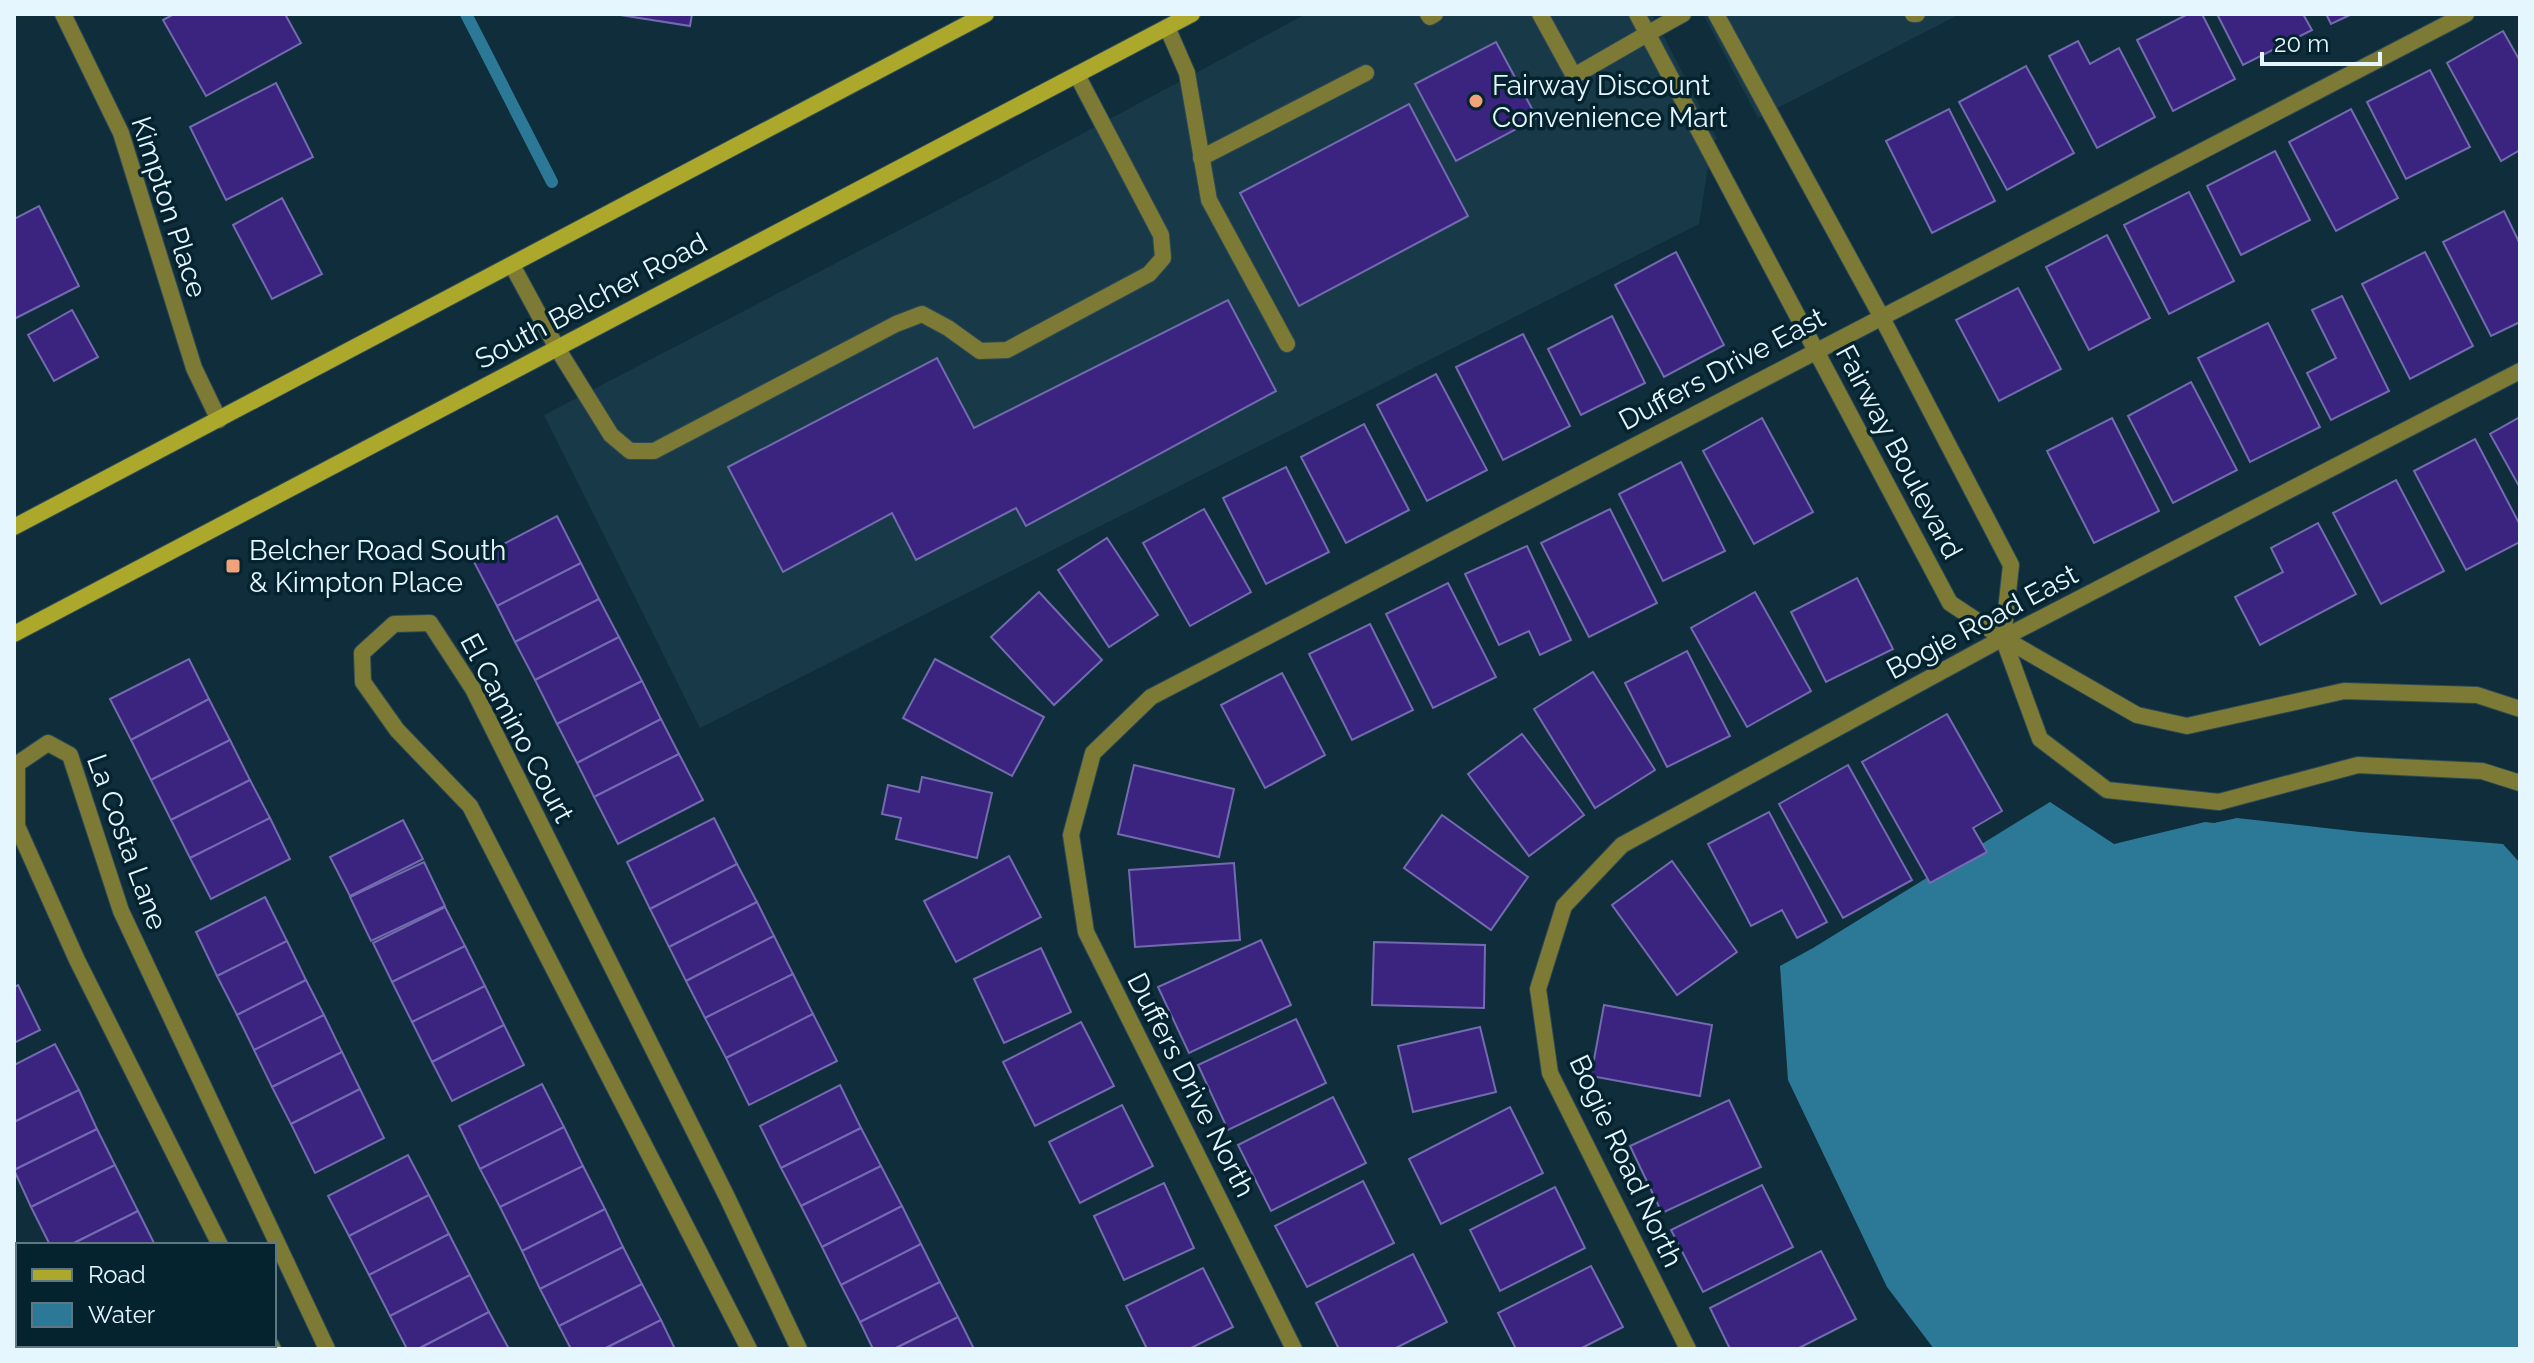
<svg xmlns="http://www.w3.org/2000/svg" width="2534" height="1363" font-family="Raleway,sans-serif">
	<style>
		.built { fill: #183a48 }
		.water { fill: #2c7997 }
		.lines { fill: none; stroke-linecap: round; stroke-linejoin: round }
		.stream { stroke: #2c7997; stroke-width: 12 }
		.building { fill: #3b2480; stroke: #736bb0; stroke-width: 2 }
		.lane-casing { stroke: #2d4955; stroke-width: 18 }
		.street-casing { stroke: #2d4955; stroke-width: 18 }
		.secondary-casing { stroke: #2d4955; stroke-width: 18 }
		.lane { stroke: #7c7a34; stroke-width: 16 }
		.street { stroke: #7c7a34; stroke-width: 16 }
		.secondary { stroke: #aba82b; stroke-width: 16 }
		.poi-dot { fill: #f0a27a; stroke: #05232f; stroke-width: 3 }
		.labels { text-anchor: middle; dominant-baseline: central; stroke-width: 7; stroke-linejoin: round; paint-order: stroke }
		.poi-label { font-size: 28px; fill: #e5f6fe; stroke: #05232f; text-anchor: start }
		.street-label { font-size: 28px; fill: #e5f6fe; stroke: #05232f }
	</style>
	<rect width="100%" height="100%" fill="#0f2d3a"/>
	<g class="built">
		<path d="M1306,14H1652L1717,139L1712,142L1699,224L700,728L544,415L986,185Z"/>
		<path d="M1703,14H1960L1758,118Z"/>
	</g>
	<path class="water" d="M2050,802L2114,844L2205,822L2214,823L2237,818L2360,832L2503,844L2520,863V1349H1934L1887,1287L1788,1080L1780,966L1813,948Z"/>
	<g class="lines">
		<path class="stream" d="M466,14L552,182"/>
	</g>
	<g class="building">
		<path d="M174,14H285L301,43L206,96L163,20Z"/>
		<path d="M614,14H692L690,26Z"/>
		<path d="M2188,14H2202L2235,79L2173,111L2137,40Z"/>
		<path d="M2217,14H2303L2312,30L2243,65Z"/>
		<path d="M2326,14H2352L2331,24Z"/>
		<path d="M2503,31L2520,61V150L2501,161L2447,63Z"/>
		<path d="M2078,41L2090,64L2119,48L2155,117L2097,148L2049,56Z"/>
		<path d="M1496,42L1537,118L1456,161L1415,84Z"/>
		<path d="M2026,66L2074,153L2007,190L1959,102Z"/>
		<path d="M2430,70L2470,147L2406,179L2367,102Z"/>
		<path d="M276,83L313,157L226,200L190,127Z"/>
		<path d="M1409,104L1468,216L1299,306L1240,193Z"/>
		<path d="M1949,109L1995,201L1932,233L1886,141Z"/>
		<path d="M2351,109L2398,198L2336,231L2289,142Z"/>
		<path d="M2275,151L2310,220L2241,255L2207,186Z"/>
		<path d="M2189,192L2234,281L2169,314L2124,225Z"/>
		<path d="M282,198L322,274L272,299L233,225Z"/>
		<path d="M39,206L79,286L14,319V219Z"/>
		<path d="M2504,211L2520,244V322L2491,336L2443,242Z"/>
		<path d="M2107,235L2150,318L2089,350L2046,267Z"/>
		<path d="M1676,252L1724,345L1664,377L1615,285Z"/>
		<path d="M2425,252L2473,346L2410,379L2362,284Z"/>
		<path d="M2018,288L2061,369L1999,401L1956,320Z"/>
		<path d="M2342,296L2389,391L2331,420L2307,373L2336,358L2312,310Z"/>
		<path d="M1228,300L1276,391L1026,526L1016,508L916,560L892,513L783,572L728,467L937,358L974,428Z"/>
		<path d="M72,310L98,357L54,381L28,335Z"/>
		<path d="M1612,316L1645,383L1581,415L1548,349Z"/>
		<path d="M2268,323L2320,427L2250,462L2198,358Z"/>
		<path d="M1523,334L1570,426L1503,460L1456,367Z"/>
		<path d="M1436,374L1487,470L1427,501L1377,405Z"/>
		<path d="M2191,382L2237,470L2173,503L2128,416Z"/>
		<path d="M2520,417V488L2490,434Z"/>
		<path d="M1762,418L1813,512L1754,544L1703,451Z"/>
		<path d="M2112,418L2159,511L2094,543L2047,451Z"/>
		<path d="M1364,424L1409,510L1346,543L1301,457Z"/>
		<path d="M2475,439L2520,525V542L2466,570L2414,471Z"/>
		<path d="M1681,462L1725,551L1663,581L1619,494Z"/>
		<path d="M1286,467L1329,552L1266,584L1223,498Z"/>
		<path d="M2396,480L2444,571L2381,604L2333,513Z"/>
		<path d="M1204,509L1251,592L1190,626L1143,543Z"/>
		<path d="M1610,509L1657,603L1589,637L1541,543Z"/>
		<path d="M557,516L581,563L497,606L473,560Z"/>
		<path d="M2318,523L2356,594L2260,645L2235,597L2283,572L2271,548Z"/>
		<path d="M1107,538L1158,615L1109,647L1058,570Z"/>
		<path d="M1527,546L1571,640L1540,655L1529,631L1499,645L1465,574Z"/>
		<path d="M581,563L599,599L515,642L497,606Z"/>
		<path d="M1857,578L1893,649L1826,682L1791,612Z"/>
		<path d="M1448,583L1496,677L1433,708L1386,614Z"/>
		<path d="M1039,592L1102,660L1054,705L991,637Z"/>
		<path d="M1755,592L1811,691L1747,727L1691,628Z"/>
		<path d="M599,599L619,637L535,680L515,642Z"/>
		<path d="M1370,624L1413,710L1352,740L1309,654Z"/>
		<path d="M619,637L642,681L557,724L535,680Z"/>
		<path d="M1687,651L1730,736L1667,767L1625,683Z"/>
		<path d="M189,659L209,699L131,740L110,699Z"/>
		<path d="M935,659L1044,717L1012,776L903,718Z"/>
		<path d="M1593,672L1655,770L1595,808L1534,709Z"/>
		<path d="M1282,673L1325,755L1265,788L1221,705Z"/>
		<path d="M642,681L661,719L577,763L557,724Z"/>
		<path d="M209,699L230,740L151,780L131,740Z"/>
		<path d="M1947,714L2002,811L1973,828L1987,852L1930,883L1862,762Z"/>
		<path d="M661,719L679,754L594,797L577,763Z"/>
		<path d="M1522,734L1584,815L1529,856L1468,774Z"/>
		<path d="M230,740L250,780L171,820L151,780Z"/>
		<path d="M679,754L703,800L618,844L594,797Z"/>
		<path d="M1134,765L1234,789L1219,857L1118,834Z"/>
		<path d="M1848,765L1912,880L1843,918L1779,804Z"/>
		<path d="M922,777L992,793L977,858L896,839L901,818L882,814L888,785L919,792Z"/>
		<path d="M250,780L270,818L190,858L171,820Z"/>
		<path d="M1769,812L1827,922L1797,938L1782,910L1751,926L1708,844Z"/>
		<path d="M1442,815L1528,877L1491,930L1404,868Z"/>
		<path d="M270,818L290,859L211,899L190,858Z"/>
		<path d="M714,818L737,864L650,909L627,862Z"/>
		<path d="M403,820L423,859L350,896L330,857Z"/>
		<path d="M1009,856L1041,917L956,962L924,901Z"/>
		<path d="M1672,861L1737,952L1677,995L1612,905Z"/>
		<path d="M424,862L445,906L371,941L350,897Z"/>
		<path d="M1234,863L1240,940L1135,947L1129,870Z"/>
		<path d="M737,864L757,902L669,947L650,909Z"/>
		<path d="M265,897L287,941L217,976L196,932Z"/>
		<path d="M757,902L774,936L686,981L669,947Z"/>
		<path d="M445,907L465,946L392,982L373,943Z"/>
		<path d="M774,936L793,974L705,1018L686,981Z"/>
		<path d="M1261,940L1291,1005L1189,1053L1158,987Z"/>
		<path d="M287,941L306,980L237,1015L217,976Z"/>
		<path d="M1374,942L1485,945L1484,1008L1372,1005Z"/>
		<path d="M465,946L485,986L412,1022L392,982Z"/>
		<path d="M1041,948L1071,1012L1004,1043L974,979Z"/>
		<path d="M793,974L813,1014L726,1058L705,1018Z"/>
		<path d="M306,980L324,1015L254,1050L237,1015Z"/>
		<path d="M18,985L40,1030L14,1043V987Z"/>
		<path d="M485,986L504,1025L432,1062L412,1022Z"/>
		<path d="M1604,1005L1712,1025L1700,1096L1591,1076Z"/>
		<path d="M813,1014L837,1061L749,1105L726,1058Z"/>
		<path d="M324,1015L342,1052L272,1087L254,1050Z"/>
		<path d="M1296,1019L1326,1083L1228,1130L1198,1065Z"/>
		<path d="M1081,1022L1114,1086L1035,1126L1003,1062Z"/>
		<path d="M504,1025L524,1065L452,1101L432,1062Z"/>
		<path d="M1480,1027L1496,1092L1413,1112L1398,1046Z"/>
		<path d="M55,1044L79,1090L14,1122V1065Z"/>
		<path d="M342,1052L360,1089L291,1124L272,1087Z"/>
		<path d="M542,1084L564,1127L480,1169L459,1126Z"/>
		<path d="M840,1085L861,1128L781,1168L760,1126Z"/>
		<path d="M360,1089L384,1138L315,1173L291,1124Z"/>
		<path d="M79,1090L97,1129L14,1170V1122Z"/>
		<path d="M1333,1097L1366,1163L1271,1211L1238,1145Z"/>
		<path d="M1729,1100L1761,1167L1662,1213L1630,1146Z"/>
		<path d="M1122,1105L1153,1166L1080,1203L1049,1142Z"/>
		<path d="M1510,1107L1543,1173L1441,1224L1409,1159Z"/>
		<path d="M564,1127L583,1166L500,1207L480,1169Z"/>
		<path d="M861,1128L881,1166L801,1206L781,1168Z"/>
		<path d="M97,1129L115,1165L31,1207L14,1170Z"/>
		<path d="M408,1155L429,1195L349,1236L328,1196Z"/>
		<path d="M115,1165L138,1211L70,1245H50L31,1207Z"/>
		<path d="M583,1166L605,1209L522,1251L500,1207Z"/>
		<path d="M881,1166L902,1206L822,1247L801,1206Z"/>
		<path d="M1363,1181L1394,1243L1307,1287L1275,1226Z"/>
		<path d="M1164,1183L1194,1248L1124,1280L1094,1216Z"/>
		<path d="M1762,1185L1793,1247L1703,1292L1671,1230Z"/>
		<path d="M1555,1187L1585,1248L1500,1291L1470,1230Z"/>
		<path d="M429,1195L449,1234L369,1275L349,1236Z"/>
		<path d="M902,1206L921,1244L841,1285L822,1247Z"/>
		<path d="M605,1209L623,1247L540,1289L522,1251Z"/>
		<path d="M138,1211L155,1245H70Z"/>
		<path d="M449,1234L470,1275L390,1316L369,1275Z"/>
		<path d="M921,1244L940,1282L860,1322L841,1285Z"/>
		<path d="M623,1247L642,1284L559,1326L540,1289Z"/>
		<path d="M1821,1251L1856,1319L1797,1349H1730L1710,1308Z"/>
		<path d="M1413,1254L1447,1322L1394,1349H1339L1316,1303Z"/>
		<path d="M1591,1266L1623,1327L1580,1349H1516L1498,1313Z"/>
		<path d="M1203,1268L1233,1327L1189,1349H1147L1126,1306Z"/>
		<path d="M470,1275L489,1312L418,1349H407L390,1316Z"/>
		<path d="M940,1282L958,1317L894,1349H873L860,1322Z"/>
		<path d="M642,1284L661,1320L604,1349H571L559,1326Z"/>
		<path d="M489,1312L509,1349H418Z"/>
		<path d="M958,1317L974,1349H894Z"/>
		<path d="M661,1320L675,1349H604Z"/>
		<path d="M96,1345H128L121,1349H98Z"/>
		<path d="M128,1345H202L204,1349H121Z"/>
	</g>
	<g class="lines">
		<defs>
			<g id="lane">
				<path d="M1428,14L1430,17L1435,14"/>
				<path d="M1540,14L1574,76L1647,34"/>
				<path d="M1913,14H1917"/>
				<path d="M1167,27L1187,73L1209,200L1287,344"/>
				<path d="M1201,158L1366,73"/>
				<path d="M512,265L557,348L611,435L630,451H654L896,324L922,314L948,328L980,351L1007,350L1149,274L1163,258L1161,235L1077,75"/>
			</g>
			<g id="street">
				<path d="M63,14L121,133L194,368L219,420"/>
				<path d="M1637,14L1950,603L2003,638L2137,715L2187,726L2344,691L2477,695L2520,709"/>
				<path d="M1716,14L1881,316L2011,565L2003,638L2040,739L2107,790L2219,802L2358,765L2482,771L2520,783"/>
				<path d="M1647,34L1683,14"/>
				<path d="M220,1245L77,960L17,826V764L48,743L70,755L121,911L327,1349"/>
				<path d="M271,1345L273,1349"/>
				<path d="M749,1349L470,806L397,730L363,682L362,653L394,624L430,623L473,689L727,1197L799,1349"/>
				<path d="M1294,1349L1086,932L1071,835L1093,753L1151,697L2466,14"/>
				<path d="M1688,1349L1550,1073L1538,989L1564,906L1622,845L2003,638L2520,371"/>
			</g>
			<g id="secondary">
				<path d="M14,527L986,14"/>
				<path d="M14,634L1192,14"/>
			</g>
		</defs>
		<use href="#lane" class="lane-casing"/>
		<use href="#street" class="street-casing"/>
		<use href="#secondary" class="secondary-casing"/>
		<use href="#lane" class="lane"/>
		<use href="#street" class="street"/>
		<use href="#secondary" class="secondary"/>
	</g>
	<g class="poi-dot">
		<circle cx="1476" cy="101" r="8"/>
		<rect x="225" y="558" width="16" height="16" rx="4"/>
	</g>
	<g class="labels">
		<g class="poi-label">
			<text x="1492" y="85">Fairway Discount<tspan x="1492" dy="32">Convenience Mart</tspan></text>
			<text x="249" y="550">Belcher Road South<tspan x="249" dy="32">&amp; Kimpton Place</tspan></text>
		</g>
		<g class="street-label">
			<text transform="translate(169 207) rotate(72)">Kimpton Place</text>
			<text transform="translate(591 301) rotate(-28)">South Belcher Road</text>
			<text transform="translate(1722 369) rotate(-28)">Duffers Drive East</text>
			<text transform="translate(1899 452) rotate(62)">Fairway Boulevard</text>
			<text transform="translate(1982 622) rotate(-28)">Bogie Road East</text>
			<text transform="translate(517 728) rotate(62)">El Camino Court</text>
			<text transform="translate(127 842) rotate(70)">La Costa Lane</text>
			<text transform="translate(1191 1085) rotate(63)">Duffers Drive North</text>
			<text transform="translate(1626 1161) rotate(65)">Bogie Road North</text>
		</g>
	</g>
	<rect width="2534" height="1363" fill="none" stroke="#e5f6fe" stroke-width="32"/>
	<rect x="16" y="1243" width="260" height="104" fill="#05232f" stroke="#5f7782" stroke-width="2"/>
	<rect x="32" y="1269" width="40" height="12" fill="#aba82b" stroke="#5f7782" stroke-width="2"/>
	<text x="88" y="1283" font-size="24" fill="#e5f6fe">Road</text>
	<rect x="32" y="1303" width="40" height="24" fill="#2c7997" stroke="#5f7782" stroke-width="2"/>
	<text x="88" y="1323" font-size="24" fill="#e5f6fe">Water</text>
	<path d="M2262 52v12h118v-12" fill="none" stroke="#e5f6fe" stroke-width="4"/>
	<text x="2274" y="52" font-size="24" fill="#e5f6fe" stroke="#05232f" stroke-width="6" paint-order="stroke">20 m</text>
</svg>
